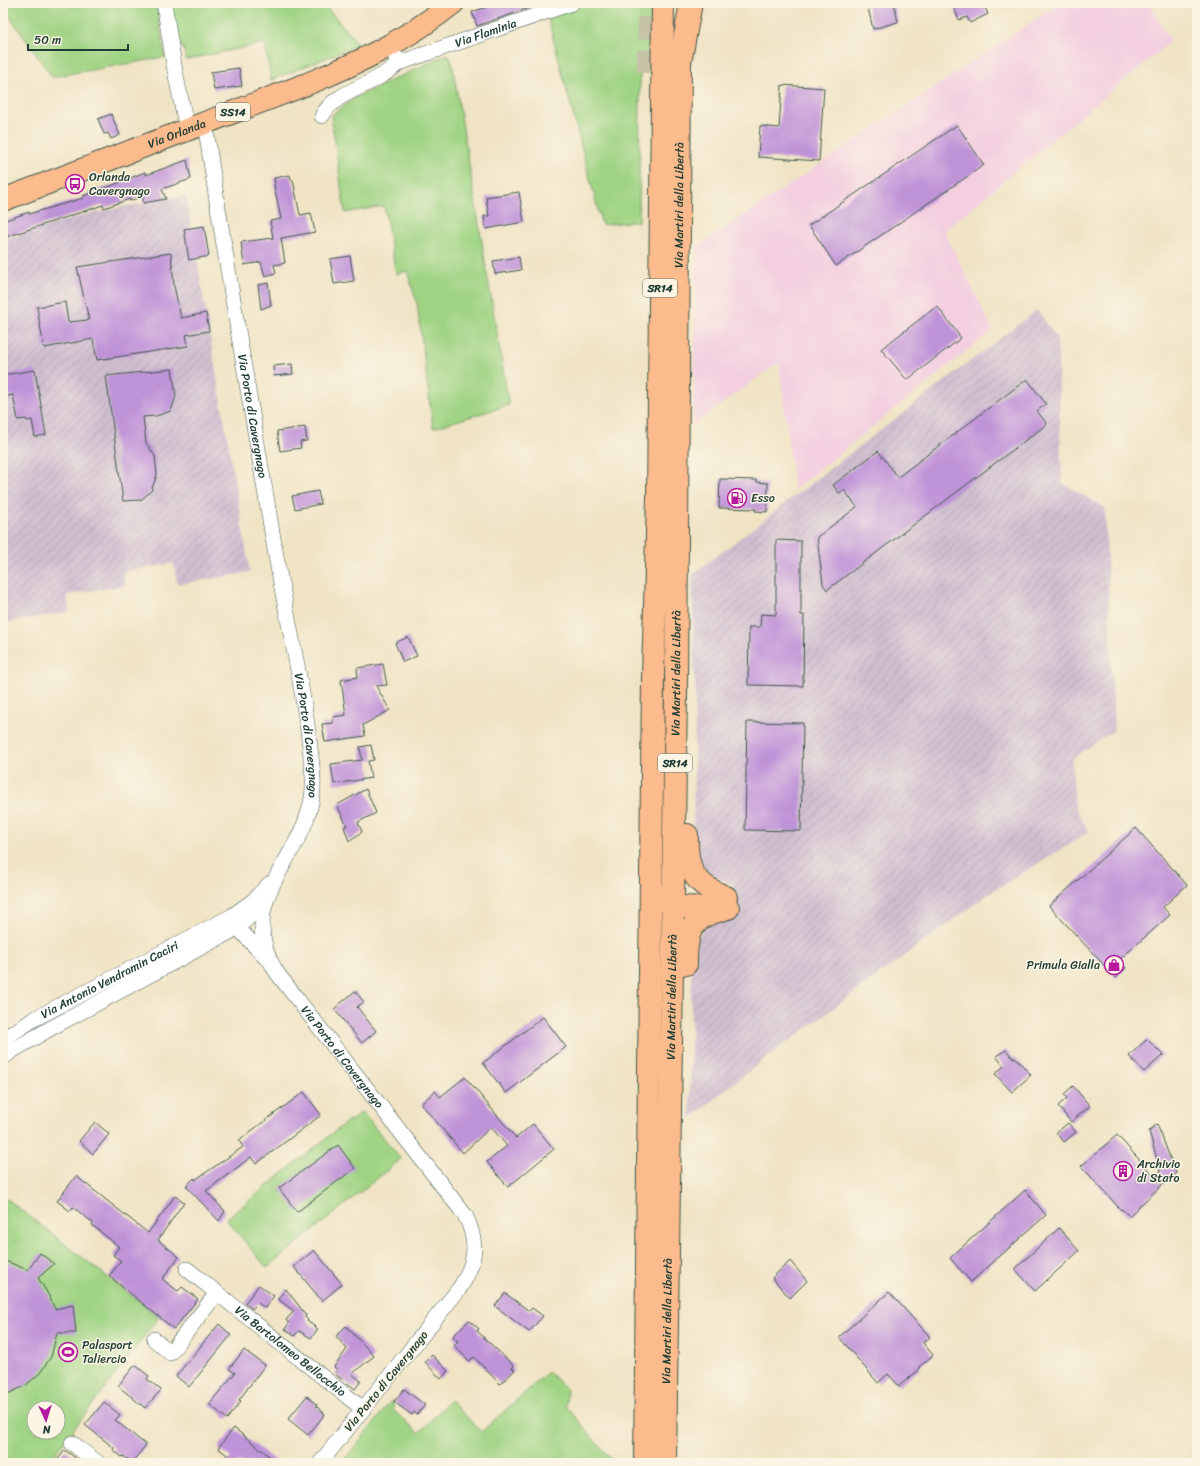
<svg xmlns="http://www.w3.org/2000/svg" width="1200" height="1466" font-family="Sriracha,sans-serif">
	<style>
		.built { fill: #f3cfe0 }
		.industrial { fill: url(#industrial-furrows) }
		.grass { fill: #a0d484; stroke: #60885c; fill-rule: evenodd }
		.building { fill: #bf93d8 }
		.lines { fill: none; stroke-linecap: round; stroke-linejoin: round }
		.primary-tunnel { stroke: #c6c3a8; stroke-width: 22; stroke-dasharray: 22 11; stroke-linecap: butt }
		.street-casing { stroke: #3e564a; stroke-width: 16 }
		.primary-casing { stroke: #3e564a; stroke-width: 24 }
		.street { stroke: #fff; stroke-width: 15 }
		.primary { stroke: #fbbb8c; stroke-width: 22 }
		.labels { text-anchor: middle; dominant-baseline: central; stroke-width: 3; stroke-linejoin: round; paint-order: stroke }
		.shield { fill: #fcf5e5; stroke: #617469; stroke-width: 1 }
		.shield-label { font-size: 11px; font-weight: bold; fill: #1f3d34 }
		.street-label { font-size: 12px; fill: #1f3d34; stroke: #fcf5e5 }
		.poi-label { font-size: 12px; fill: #1f3d34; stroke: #fcf5e5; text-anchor: start }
	</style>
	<defs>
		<pattern id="industrial-furrows" width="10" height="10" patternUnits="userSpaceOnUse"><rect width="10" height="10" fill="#cfbdcf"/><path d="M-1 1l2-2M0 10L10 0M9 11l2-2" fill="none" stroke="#b1a3b2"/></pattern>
	</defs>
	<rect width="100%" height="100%" fill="#fcf5e5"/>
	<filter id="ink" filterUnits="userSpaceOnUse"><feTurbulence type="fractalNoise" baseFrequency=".025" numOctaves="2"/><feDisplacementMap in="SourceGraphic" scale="8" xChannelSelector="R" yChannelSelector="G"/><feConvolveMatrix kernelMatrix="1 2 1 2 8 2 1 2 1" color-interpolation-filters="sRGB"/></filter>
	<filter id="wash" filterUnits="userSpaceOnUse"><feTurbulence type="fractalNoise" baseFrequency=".012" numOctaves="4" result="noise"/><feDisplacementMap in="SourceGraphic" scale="16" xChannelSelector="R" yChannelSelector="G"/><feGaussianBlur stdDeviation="0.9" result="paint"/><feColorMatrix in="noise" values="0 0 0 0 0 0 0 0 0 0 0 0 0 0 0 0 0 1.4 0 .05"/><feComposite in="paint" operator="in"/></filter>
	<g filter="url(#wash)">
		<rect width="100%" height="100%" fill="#f0e4c5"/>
		<path class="built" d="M1060,3H1148L1171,41L944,231L993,330L794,490L779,362L693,425L697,247Z"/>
		<g class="industrial">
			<path d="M186,196L191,228L204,226L209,256L197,259L250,572L181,584L177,583L174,563L123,572L125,585L67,595L69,612L3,623V240L33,230L84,215L123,207Z"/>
			<path d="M1037,310L1057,338L1062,483L1105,508L1114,730L1072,759L1075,807L1089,832L991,892L759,1063L690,1118L692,949L702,930L711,924L721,920L732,919L733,884L712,876L704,869L697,860L693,849L695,692L692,575Z"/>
		</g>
		<g class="grass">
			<path d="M3,3H156L165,57L52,77L12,20Z"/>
			<path d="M169,3H323L359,45L271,80L265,43L186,60L183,47H176Z"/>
			<path d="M582,3H656L655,72L640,73L639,221L602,225L547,15Z"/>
			<path d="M448,54L452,62L509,405L433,428L417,303L407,271L396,274L384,206L345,213L331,116L354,98Z"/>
			<path d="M362,1112L401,1159L267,1268L226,1219L349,1120L351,1121Z"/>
			<path d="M3,1196L159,1317L48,1463L39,1458L3,1461ZM34,1408H58V1432H34Z"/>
			<path d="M548,1372L567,1390L566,1406L614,1463H342L392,1400L394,1411L419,1433L450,1400L481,1432Z"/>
		</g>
		<g id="blocks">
			<g class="building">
				<path d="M499,3H541V4L477,26L472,12Z"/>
				<path d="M867,3H894L898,22L873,29Z"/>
				<path d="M958,3H983L988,14L970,23L967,17L959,20L953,6Z"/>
				<path d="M239,68L242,86L214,90L211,72Z"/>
				<path d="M782,85L824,88L819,161L758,157L760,126L779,128Z"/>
				<path d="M111,114L120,135L111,139L108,133L104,134L98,119Z"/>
				<path d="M957,125L984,165L836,266L809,225Z"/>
				<path d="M187,160L191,179L162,189L166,199L143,203V196L130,201V199L104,208L103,205L3,238V221L29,212V214L83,198V196L91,193L90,191L108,187L145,172L146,175Z"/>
				<path d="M290,175L291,180H293L300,215L311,213L315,232L281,238L285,263L274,265L276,273L265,276L261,262L244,265L241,242L273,238L270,221L281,219L274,185L275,184L274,178Z"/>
				<path d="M519,192L524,222L486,229L484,216H489L486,197Z"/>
				<path d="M204,226L209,256L189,260L184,229Z"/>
				<path d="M171,253L174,286L181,318L206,313L209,331L186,335L188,346L97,360L93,339L44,348L37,307L65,302L68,322L89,320L77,267Z"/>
				<path d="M350,256L354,281L334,284L330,259Z"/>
				<path d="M519,257L521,270L495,274L493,261Z"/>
				<path d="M268,283L271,305L261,309L258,285Z"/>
				<path d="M937,306L961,338L907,380L881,349Z"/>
				<path d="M292,364L293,374L274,376L273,366Z"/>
				<path d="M172,369L176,396L171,411L156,416L143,417L146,443L155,456L157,475L151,491L141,500L123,501L106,376Z"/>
				<path d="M35,370L46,435L35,437L32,420L27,421L26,419L18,420L13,395L3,397V375Z"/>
				<path d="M1027,379L1046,404L1037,411L1047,424L827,590L823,584L817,537L857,507L844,490L839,493L833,485L878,451L898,477Z"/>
				<path d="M305,427L307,441L300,442L301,448L280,451L277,431Z"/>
				<path d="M720,479L756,480L757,482L768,483L767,512L755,511L756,509L719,508Z"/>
				<path d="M318,491L321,504L295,509L292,496Z"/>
				<path d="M776,540L801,541V615H804L803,686L748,685L749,627H760L761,614L776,615Z"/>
				<path d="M408,637L417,656L403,662L395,643Z"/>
				<path d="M383,664L387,685L376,686L390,710L363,725L365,736L325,742L322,724L333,723V717L346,715L341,680L358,677L357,668Z"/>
				<path d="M747,722L803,723L801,831L745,830Z"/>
				<path d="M371,745L374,760L368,761L371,778L334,784L331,764L362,760L360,747Z"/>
				<path d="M366,789L376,813L358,822L362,832L349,841L344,827L347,826L337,805Z"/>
				<path d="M1136,828L1187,885L1163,907L1170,915L1119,960L1126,968L1116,978L1049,906Z"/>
				<path d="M355,991L364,1002L357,1007L376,1031L362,1043L334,1009Z"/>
				<path d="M543,1017L566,1047L506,1093L483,1063Z"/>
				<path d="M1147,1039L1163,1055L1144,1072L1129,1056Z"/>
				<path d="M1006,1050L1013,1058L1015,1057L1031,1075L1012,1092L995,1074L1004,1066L996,1056Z"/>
				<path d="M465,1077L516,1138L533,1124L554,1149L508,1187L487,1162L507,1146L491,1127L463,1153L421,1104L435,1091L440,1097Z"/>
				<path d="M1073,1086L1090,1106L1071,1122L1058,1106L1067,1098L1064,1094Z"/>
				<path d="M304,1092L321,1115L256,1164L251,1157L206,1191L225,1211L219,1221L186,1186L194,1178L195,1180L243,1147L239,1140Z"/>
				<path d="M95,1122L109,1134L93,1154L79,1141Z"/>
				<path d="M1068,1123L1076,1132L1064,1142L1056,1133Z"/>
				<path d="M1157,1124L1176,1173L1164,1184L1149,1131Z"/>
				<path d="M1117,1135L1162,1185L1129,1216L1122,1209L1121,1210L1081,1166Z"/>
				<path d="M338,1145L355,1168L297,1212L279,1188Z"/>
				<path d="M76,1176L148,1233L175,1196L184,1202L158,1240L179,1257L162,1279L178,1291L182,1287L198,1299L174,1329L109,1276L121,1261L113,1255L119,1247L92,1225L93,1223L73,1207L70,1211L57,1201Z"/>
				<path d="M1025,1190L1046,1215L971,1282L950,1258Z"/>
				<path d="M1059,1228L1079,1251L1035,1291L1015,1269Z"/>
				<path d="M314,1250L342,1284L322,1301L294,1267Z"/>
				<path d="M40,1253L54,1264L38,1278L48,1294L55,1309L73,1305L76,1333H57L51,1357L40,1373L25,1386L3,1396V1260L28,1270Z"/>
				<path d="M790,1261L807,1281L790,1298L772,1278Z"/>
				<path d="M259,1285L274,1296L265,1308L258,1303L252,1309L245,1303Z"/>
				<path d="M286,1289L306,1315L305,1317L308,1320L307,1321L318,1329L311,1338L299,1331L294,1336L285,1329L289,1323L286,1320L294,1311L278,1299Z"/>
				<path d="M889,1292L930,1337L923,1343L933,1355L919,1367L920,1369L899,1386L888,1374L878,1383L839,1337Z"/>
				<path d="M505,1293L529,1311L532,1308L543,1316L529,1332L495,1306Z"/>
				<path d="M469,1320L479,1329L477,1331L514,1366L512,1368L515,1370L500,1384L474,1357L469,1361L454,1345L458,1341L453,1336Z"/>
				<path d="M219,1324L231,1335L189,1387L176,1376Z"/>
				<path d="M346,1326L374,1356L352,1374L361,1381L355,1389L335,1374L338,1370L334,1367L347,1349L336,1336Z"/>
				<path d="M244,1350L265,1365L239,1400L241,1401L227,1419L209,1404L235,1373L229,1369Z"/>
				<path d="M432,1355L448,1371L441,1379L425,1362Z"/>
				<path d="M135,1365L149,1376L147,1379L161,1390L145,1408L118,1386Z"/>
				<path d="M404,1389L425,1405L417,1415L414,1412L412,1415L394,1402Z"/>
				<path d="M307,1396L317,1405L316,1406L325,1414L308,1435L288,1419Z"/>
				<path d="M104,1402L120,1415L115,1420L146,1445L132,1462L123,1456L122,1457L113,1450L114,1448L85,1425Z"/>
				<path d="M234,1428L278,1463H226L231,1458L218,1448Z"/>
				<path d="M65,1450L82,1463H55Z"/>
			</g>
		</g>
	</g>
	<g filter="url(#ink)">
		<use href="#blocks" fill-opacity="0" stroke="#3e564a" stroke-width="1"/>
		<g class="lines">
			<path class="primary-tunnel" d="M648,72L649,3"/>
			<defs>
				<g id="street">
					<path d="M164,3L175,71L187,130"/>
					<path id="s1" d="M390,46L399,63L572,3"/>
					<path d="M322,116C334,94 360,89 381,76C387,73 393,67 399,63"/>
					<path id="s2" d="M205,122C226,267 252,411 276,556C289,629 307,702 313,777C318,854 227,893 277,973L465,1215C479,1243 476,1263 459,1289L320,1463"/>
					<path d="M228,923L237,927L266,958"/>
					<path id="s3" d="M3,1039L36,1018L232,916L254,900L269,884"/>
					<path d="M3,1058L10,1052L51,1028L228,933L240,925L264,904"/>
					<path id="s4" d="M187,1269L363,1409"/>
					<path d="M154,1339L170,1353L217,1293"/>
					<path d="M72,1443L98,1463"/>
				</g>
				<g id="primary">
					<path id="s5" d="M3,200L307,84C361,62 406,40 453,3"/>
					<path d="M687,835C686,869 693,884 726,897"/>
					<path d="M664,896L670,904L675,907L728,908"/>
					<path d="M686,964C686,935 689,917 722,910"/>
					<path d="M645,1463L653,677L658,496L663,3"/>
					<path id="s6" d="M665,1463L676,693L680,63L691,3"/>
				</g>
			</defs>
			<use href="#street" class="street-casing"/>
			<use href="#primary" class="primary-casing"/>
			<use href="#street" class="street"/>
			<use href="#primary" class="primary"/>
		</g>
	</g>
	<defs>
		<symbol id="bus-ring" viewBox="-11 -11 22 22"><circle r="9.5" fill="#fcf5e5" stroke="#b5179e" stroke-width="1.5"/><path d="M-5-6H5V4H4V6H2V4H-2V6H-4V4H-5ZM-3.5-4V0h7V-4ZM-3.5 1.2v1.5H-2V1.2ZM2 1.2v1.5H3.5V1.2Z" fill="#b5179e"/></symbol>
		<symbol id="fuel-ring" viewBox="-11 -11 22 22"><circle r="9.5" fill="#fcf5e5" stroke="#b5179e" stroke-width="1.5"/><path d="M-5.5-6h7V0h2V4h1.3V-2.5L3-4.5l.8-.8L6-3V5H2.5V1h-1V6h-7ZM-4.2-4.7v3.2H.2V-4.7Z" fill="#b5179e"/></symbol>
		<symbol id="shop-ring" viewBox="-11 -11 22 22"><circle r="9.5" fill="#fcf5e5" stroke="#b5179e" stroke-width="1.5"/><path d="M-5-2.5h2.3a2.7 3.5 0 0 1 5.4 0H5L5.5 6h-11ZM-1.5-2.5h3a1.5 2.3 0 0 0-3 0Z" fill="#b5179e"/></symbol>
		<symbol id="building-ring" viewBox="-11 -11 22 22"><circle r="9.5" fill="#fcf5e5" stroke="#b5179e" stroke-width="1.5"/><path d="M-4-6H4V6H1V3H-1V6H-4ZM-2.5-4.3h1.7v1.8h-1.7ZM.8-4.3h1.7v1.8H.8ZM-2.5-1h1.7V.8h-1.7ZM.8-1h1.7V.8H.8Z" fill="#b5179e"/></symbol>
		<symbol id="stadium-ring" viewBox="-11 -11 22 22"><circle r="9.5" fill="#fcf5e5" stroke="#b5179e" stroke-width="1.5"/><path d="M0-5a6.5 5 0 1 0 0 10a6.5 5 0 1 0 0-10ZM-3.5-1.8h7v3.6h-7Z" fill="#b5179e"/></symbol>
	</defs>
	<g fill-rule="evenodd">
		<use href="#bus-ring" x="64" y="173" width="22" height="22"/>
		<use href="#fuel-ring" x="726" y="487" width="22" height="22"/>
		<use href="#shop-ring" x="1103" y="954" width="22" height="22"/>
		<use href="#building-ring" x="1112" y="1160" width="22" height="22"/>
		<use href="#stadium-ring" x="57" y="1341" width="22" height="22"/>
	</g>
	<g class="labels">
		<g class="shield">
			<rect x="216" y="103" width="34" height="18" rx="3"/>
			<rect x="643" y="279" width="34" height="18" rx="3"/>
			<rect x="658" y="754" width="34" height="18" rx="3"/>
		</g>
		<g class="shield-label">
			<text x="233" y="112">SS14</text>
			<text x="660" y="288">SR14</text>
			<text x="675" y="763">SR14</text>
		</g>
		<g class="street-label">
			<text stroke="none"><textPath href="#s1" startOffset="111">Via Flaminia</textPath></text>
			<text stroke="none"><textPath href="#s5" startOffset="186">Via Orlanda</textPath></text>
			<text stroke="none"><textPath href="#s6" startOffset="1258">Via Martiri della Libertà</textPath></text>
			<text stroke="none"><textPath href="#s2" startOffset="298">Via Porto di Cavergnago</textPath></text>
			<text stroke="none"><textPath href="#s6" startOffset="790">Via Martiri della Libertà</textPath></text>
			<text stroke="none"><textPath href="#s2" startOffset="622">Via Porto di Cavergnago</textPath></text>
			<text stroke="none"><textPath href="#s3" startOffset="122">Via Antonio Vendramin Caciri</textPath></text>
			<text stroke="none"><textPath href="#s6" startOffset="466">Via Martiri della Libertà</textPath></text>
			<text stroke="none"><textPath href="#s2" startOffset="980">Via Porto di Cavergnago</textPath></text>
			<text stroke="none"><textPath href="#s6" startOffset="142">Via Martiri della Libertà</textPath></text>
			<text stroke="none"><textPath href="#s4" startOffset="132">Via Bartolomeo Bellocchio</textPath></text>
			<text transform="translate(386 1381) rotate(-51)">Via Porto di Cavergnago</text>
		</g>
		<g class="poi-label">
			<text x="89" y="177">Orlanda<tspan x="89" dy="14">Cavergnago</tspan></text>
			<text x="751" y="498">Esso</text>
			<text x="1100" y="965" text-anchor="end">Primula Gialla</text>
			<text x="1137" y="1164">Archivio<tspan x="1137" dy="14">di Stato</tspan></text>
			<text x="82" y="1345">Palasport<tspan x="82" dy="14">Taliercio</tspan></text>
		</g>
	</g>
	<rect width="1200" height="1466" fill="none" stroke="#fcf5e5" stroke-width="16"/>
	<g transform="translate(46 1420) rotate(176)"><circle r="19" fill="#fcf5e5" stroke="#a4ab9e"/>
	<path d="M0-3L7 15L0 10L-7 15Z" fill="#b5179e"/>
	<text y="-6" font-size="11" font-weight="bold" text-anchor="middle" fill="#1f3d34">N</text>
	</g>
	<path d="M28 44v6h100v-6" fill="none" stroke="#1f3d34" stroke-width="2"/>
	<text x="34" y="44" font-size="12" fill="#1f3d34" stroke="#fcf5e5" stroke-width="3" paint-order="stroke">50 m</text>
</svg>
